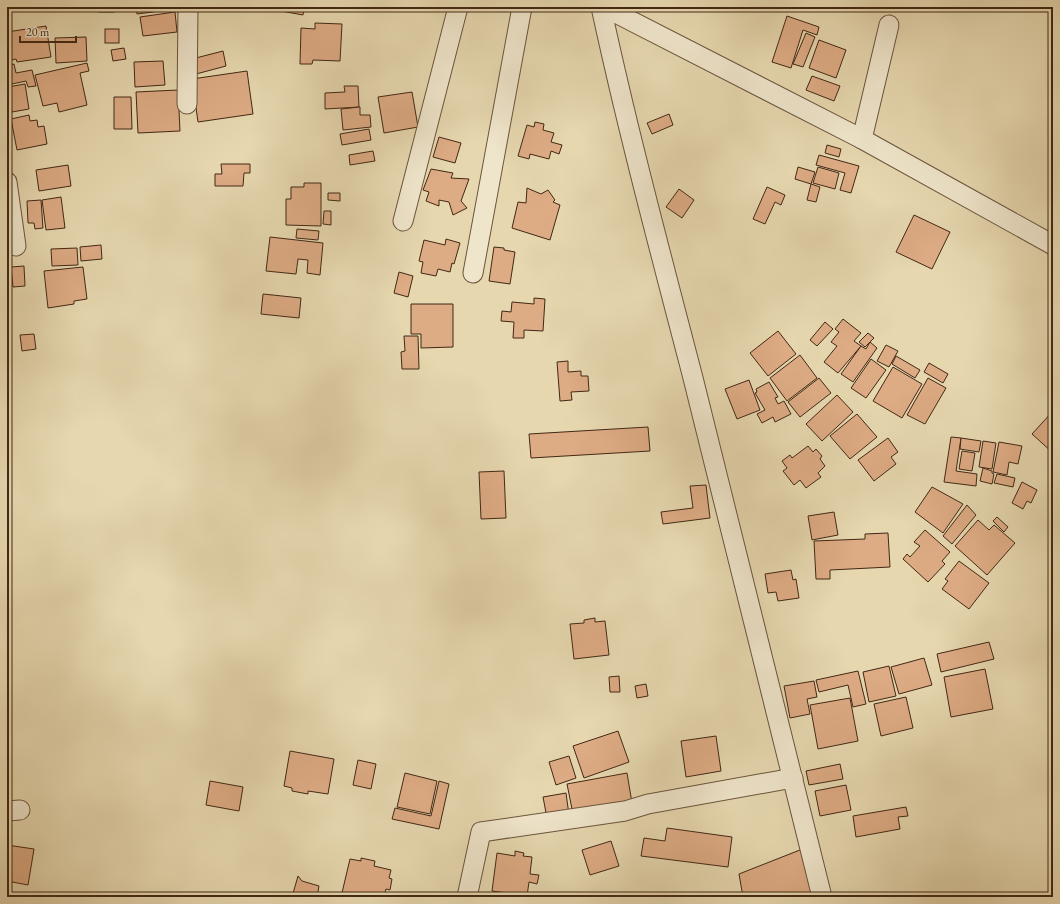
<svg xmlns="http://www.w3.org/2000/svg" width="1060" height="904" font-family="'EB Garamond',serif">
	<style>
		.building { fill: #ddab84; stroke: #422815 }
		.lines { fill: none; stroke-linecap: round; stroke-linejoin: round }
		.street-casing { stroke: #6b543c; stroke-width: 21 }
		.street { stroke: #efe5cb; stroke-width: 19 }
	</style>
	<rect width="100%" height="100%" fill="#e6d7af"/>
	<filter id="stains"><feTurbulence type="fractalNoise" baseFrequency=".005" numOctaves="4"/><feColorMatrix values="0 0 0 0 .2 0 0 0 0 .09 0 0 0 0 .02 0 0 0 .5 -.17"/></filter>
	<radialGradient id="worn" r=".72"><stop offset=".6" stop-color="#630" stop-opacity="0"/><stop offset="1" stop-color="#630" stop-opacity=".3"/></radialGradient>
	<g class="building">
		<rect x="99" y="7" width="15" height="5"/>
		<path d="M136,7H176V9L137,14Z"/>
		<path d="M270,7H304L303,15L270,9Z"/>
		<path d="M175,12L177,32L143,36L140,17Z"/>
		<path d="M787,16L819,27L817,35L803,30L791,68L772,62Z"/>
		<path d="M315,23L342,24L340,61L313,60L312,64H300L301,28L315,29Z"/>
		<path d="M46,26L51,57L17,62L16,59L7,61V32Z"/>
		<rect x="105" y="29" width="14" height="14"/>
		<path d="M806,33L815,37L803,67L793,64Z"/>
		<path d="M86,37L87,61L56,63L55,38Z"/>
		<path d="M819,40L846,50L836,78L809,68Z"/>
		<path d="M124,48L126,59L113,61L111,50Z"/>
		<path d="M223,51L226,66L196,74L192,59Z"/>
		<path d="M163,61L165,85L135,87L134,62Z"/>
		<path d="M87,63L89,71L80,73L87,105L59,112L57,103L43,106L35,75Z"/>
		<path d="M14,64L16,73L32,70L36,86L28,87L26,81L7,85V66Z"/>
		<path d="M247,71L253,114L198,122L192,79Z"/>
		<path d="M812,76L840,86L834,101L806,90Z"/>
		<path d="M25,84L29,109L12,112L8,87Z"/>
		<path d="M344,86H358L359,107L325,109V93L345,92Z"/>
		<path d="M178,90L180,131L138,133L136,92Z"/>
		<path d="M412,92L418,127L384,133L378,97Z"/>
		<path d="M114,97H131L132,129H114Z"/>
		<path d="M360,107V115H370L371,127L343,130L341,109Z"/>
		<path d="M669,114L673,125L652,134L647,123Z"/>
		<path d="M29,115L30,121L37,120L38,127L44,126L47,144L17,150L11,119Z"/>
		<path d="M535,122L544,124L543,130L554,133L551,142L562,145L559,154L551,151L549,159L530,154L529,159L518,156L527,125L534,127Z"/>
		<path d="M369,129L371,140L342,145L340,134Z"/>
		<path d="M439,137L461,143L455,163L433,157Z"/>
		<path d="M827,145L841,149L839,157L825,153Z"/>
		<path d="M373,151L375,161L350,165L349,155Z"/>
		<path d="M819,155L859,166L851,193L840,190L845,173L816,165Z"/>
		<path d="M221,164H250V173H244L243,186H215V174H222Z"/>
		<path d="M68,165L71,186L39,191L36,170Z"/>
		<path d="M798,167L815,172L811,184L795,179Z"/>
		<path d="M818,167L839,173L835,189L813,183Z"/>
		<path d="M431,169L453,173L451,178L469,179L461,201L467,208L453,215L449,202L439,200V206L426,201L429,192L423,190Z"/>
		<path d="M304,183H321V226L286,225V199H291V187H304Z"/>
		<path d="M811,184L820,187L816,202L807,200Z"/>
		<path d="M767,187L785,195L781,205L775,202L765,224L753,219Z"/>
		<path d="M527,188L541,194L548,190L555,200L553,202L560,205L550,240L512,228L518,202L526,203Z"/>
		<path d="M679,189L694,200L682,218L666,207Z"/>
		<path d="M328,193H340V201L328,200Z"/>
		<path d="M61,197L65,228L46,230L42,200Z"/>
		<path d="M41,200L43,228L35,229L34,223H28L27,201Z"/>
		<path d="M324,211H331V225L323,224Z"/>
		<path d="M914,215L950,232L932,269L896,252Z"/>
		<path d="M297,229L319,231L318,240L296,238Z"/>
		<path d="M270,237L323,243L320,275L307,273L308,260L298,259L296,274L266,271Z"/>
		<path d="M446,239L460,243L454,264L452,263L450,272L438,269L436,276L421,273L423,262L419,261L424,240L445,245Z"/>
		<path d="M101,245L102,259L81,261L80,247Z"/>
		<path d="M494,247L504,248V250L515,252L510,284L489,281Z"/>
		<path d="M77,248L78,265L52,266L51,249Z"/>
		<path d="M24,266L25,286L13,287L11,267Z"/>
		<path d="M83,267L87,299L74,301V304L48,308L44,271Z"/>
		<path d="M399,272L413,276L408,297L394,293Z"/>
		<path d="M263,294L301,298L299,318L261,314Z"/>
		<path d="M534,298L545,299L543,331L524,330V338H513L514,322L501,321L502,311L511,312L512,302L534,304Z"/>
		<path d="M411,304H453V347L421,348V334H411Z"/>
		<path d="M843,319L861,333L854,341L861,346L838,373L824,362L837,346L831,342L839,332L835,329Z"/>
		<path d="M825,322L833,329L817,346L810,340Z"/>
		<path d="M778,331L796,354L768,376L750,353Z"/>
		<path d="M868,333L874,338L865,347L859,342Z"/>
		<path d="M34,334L36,349L22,351L20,335Z"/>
		<path d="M404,336H418L419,369H402L401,352L405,351Z"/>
		<path d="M870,342L877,348L853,382L841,374L861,346L866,349Z"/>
		<path d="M886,345L898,351L889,367L877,361Z"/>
		<path d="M800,355L817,378L787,401L770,378Z"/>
		<path d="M896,356L920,370L915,378L892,364Z"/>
		<path d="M871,359L886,370L866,398L851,388Z"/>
		<path d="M568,361V372L581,371V376H588L589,391L571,392L572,400L560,401L557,362Z"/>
		<path d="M929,363L948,374L943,383L924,372Z"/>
		<path d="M893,367L922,384L902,418L873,401Z"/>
		<path d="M819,378L831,393L800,417L788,402Z"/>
		<path d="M928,378L946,388L925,424L907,415Z"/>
		<path d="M749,380L760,410L737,419L725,389Z"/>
		<path d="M769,382L778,397L775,398L778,404L784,401L791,414L775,422L773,417L762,423L757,414L765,410L755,393L757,392L756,389Z"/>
		<path d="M837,395L853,412L822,441L806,424Z"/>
		<path d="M1053,411V453L1032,434Z"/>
		<path d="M857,414L877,437L850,459L830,436Z"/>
		<path d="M648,427L650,451L531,458L529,434Z"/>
		<path d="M951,437L961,438L956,471L977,474L976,486L944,482Z"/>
		<path d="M888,438L898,452L891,457L896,464L874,481L858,460Z"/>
		<path d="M961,438L981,441L979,452L960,449Z"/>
		<path d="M983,441L996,443L992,469L979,467Z"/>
		<path d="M999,442L1022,446L1018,464L1009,462L1007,475L993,472Z"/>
		<path d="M808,446L813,452L816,449L822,456L820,459L825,466L818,473L821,477L806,488L800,480L794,485L783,471L787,468L782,461L790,455L792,458Z"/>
		<path d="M962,451L975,453L972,471L959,469Z"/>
		<path d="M983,468L992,471V473L994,474L992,484L980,481Z"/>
		<path d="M504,471L506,518L481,519L479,472Z"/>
		<path d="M997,474L1015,478L1013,487L994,483Z"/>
		<path d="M1022,482L1037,490L1031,503L1027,501L1023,509L1012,503Z"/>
		<path d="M706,485L710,518L663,524L661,512L693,508L690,486Z"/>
		<path d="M932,487L963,504L943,533L915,512Z"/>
		<path d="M967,505L976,515L952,544L943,536Z"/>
		<path d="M834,512L838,535L812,540L808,516Z"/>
		<path d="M997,517L1008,527L1004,532L993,521Z"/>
		<path d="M978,520L989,530L994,525L1015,543L987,575L955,546Z"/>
		<path d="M925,530L950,552L942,561L945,564L928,582L903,559L907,554L910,557L920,546L914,542Z"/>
		<path d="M888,533L890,567L830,570V579H816L814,541L865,539V534Z"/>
		<path d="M959,561L989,583L969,609L942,589L948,581L945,579Z"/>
		<path d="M791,570L793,580L796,579L799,598L778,601L776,592L768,593L765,574Z"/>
		<path d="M595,618V622L605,621L609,655L574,659L570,624L584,623V620Z"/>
		<path d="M989,642L994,659L941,672L937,654Z"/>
		<path d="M924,658L932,685L899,694L891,667Z"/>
		<path d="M889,666L896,696L869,702L863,672Z"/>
		<path d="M985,669L993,709L951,717L944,677Z"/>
		<path d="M858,671L866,704L853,707L848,685L819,692L816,680Z"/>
		<path d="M619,676L620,692H610L609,677Z"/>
		<path d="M814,681L817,697L807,699L810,714L790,718L784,686Z"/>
		<path d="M646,684L648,696L637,698L635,686Z"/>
		<path d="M906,697L913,728L881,736L874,704Z"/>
		<path d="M850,698L858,741L818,749L810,705Z"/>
		<path d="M618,731L629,762L584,778L573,746Z"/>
		<path d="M716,736L721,771L686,777L681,741Z"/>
		<path d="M290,751L334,759L328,794L308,791V794L292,791V788L284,786Z"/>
		<path d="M569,756L576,778L556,785L549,762Z"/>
		<path d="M358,760L376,764L371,789L353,785Z"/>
		<path d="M840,764L843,779L809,785L806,771Z"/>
		<path d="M405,773L437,781L430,814L397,807Z"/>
		<path d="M627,773L632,803L573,814L567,784Z"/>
		<path d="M210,781L243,787L239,811L206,805Z"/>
		<path d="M439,781L449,784L439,829L392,819L395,808L431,816Z"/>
		<path d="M846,785L851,810L820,816L815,791Z"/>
		<path d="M566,793L569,815L547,818L543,797Z"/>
		<path d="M906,807L908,816L898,817L900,829L856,837L853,816Z"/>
		<path d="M667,828L732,837L728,867L641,856L644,838L665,841Z"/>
		<path d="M611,841L619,866L590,875L582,850Z"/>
		<path d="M7,845L34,849L28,885L7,881Z"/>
		<path d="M805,848L812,897H743L739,874Z"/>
		<path d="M515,851L524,853L523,856L532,857L530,874L539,875L537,884L529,882L527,896L518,894L517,897H507V893L492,891L497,853L515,856Z"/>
		<path d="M361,858L375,861L374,866L391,870L389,878L392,879L390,890L386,889L384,897H341L350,859L361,861Z"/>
		<path d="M298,876L302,881L319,886L317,897H292Z"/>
	</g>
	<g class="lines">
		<defs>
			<g id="street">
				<path d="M601,7C628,132 661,255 693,378C737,551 780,724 822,897"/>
				<path d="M604,7L862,139L1053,245"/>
				<path d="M187,104L188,7"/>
				<path d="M862,139L889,25"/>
				<path d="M7,182L16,246"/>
				<path d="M403,221L458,7"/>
				<path d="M473,273L522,7"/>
				<path d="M7,811L20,810"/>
				<path d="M467,897L481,832L625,811L648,804L793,778"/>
			</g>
		</defs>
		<use href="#street" class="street-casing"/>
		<use href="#street" class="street"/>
	</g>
	<rect width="1060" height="904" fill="none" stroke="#e6d7af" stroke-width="24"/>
	<rect x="8" y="8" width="1044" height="888" fill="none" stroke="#422815" stroke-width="2"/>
	<rect x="12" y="12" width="1036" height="880" fill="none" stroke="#422815"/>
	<path d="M20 36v6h56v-6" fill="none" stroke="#422815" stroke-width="2"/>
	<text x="26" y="36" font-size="12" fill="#422815" stroke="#efe5cb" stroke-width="3" paint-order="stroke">20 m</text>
	<rect width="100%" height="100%" filter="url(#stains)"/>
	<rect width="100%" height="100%" fill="url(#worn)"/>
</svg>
